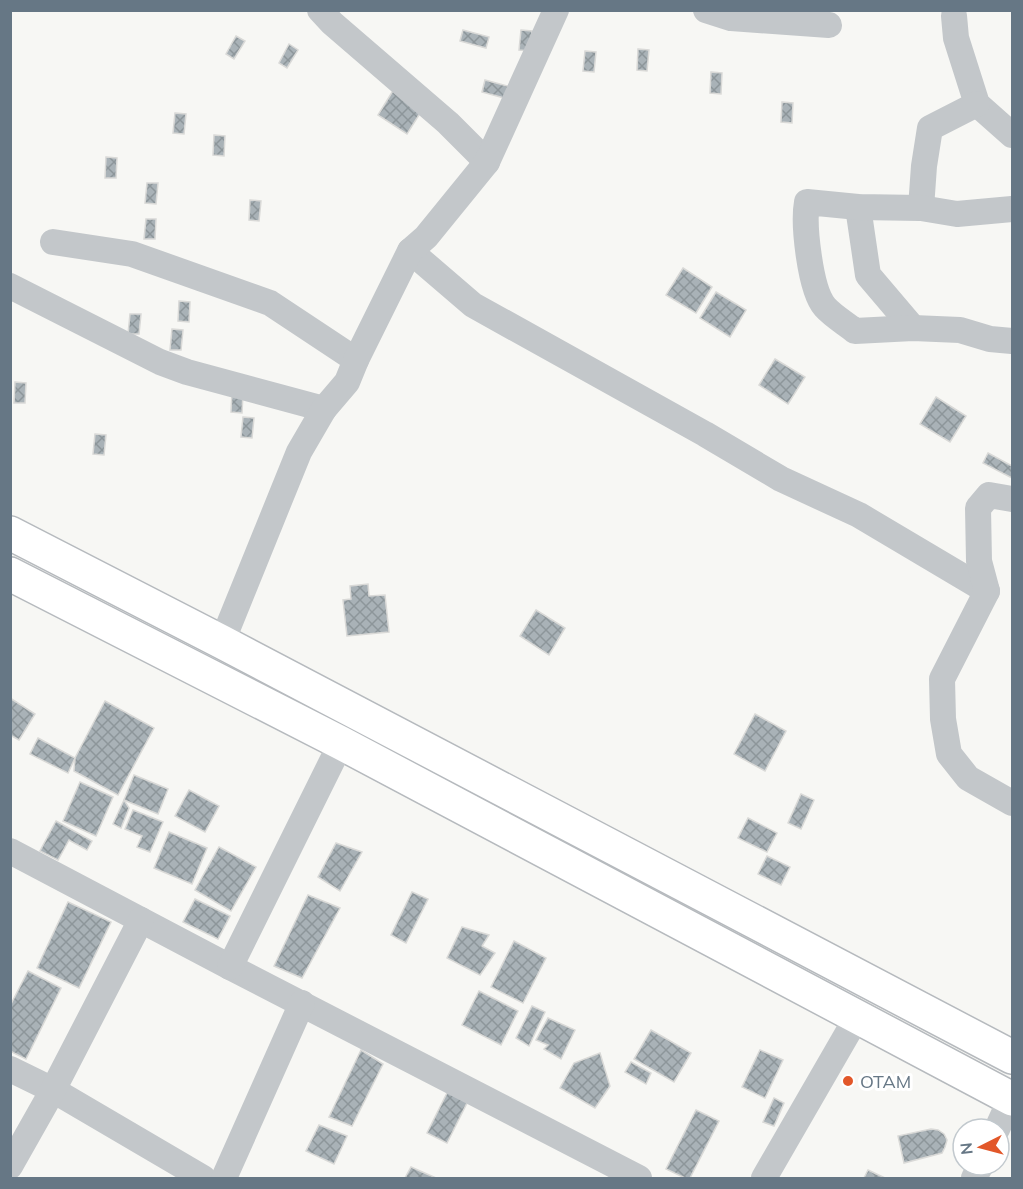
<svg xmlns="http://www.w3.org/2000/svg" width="1023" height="1189" font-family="Mulish,sans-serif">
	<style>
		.building { fill: url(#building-cross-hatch); stroke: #d9d9d7; stroke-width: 1.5 }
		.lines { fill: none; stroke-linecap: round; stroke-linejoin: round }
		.major-casing { stroke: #b6babe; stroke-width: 36 }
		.minor { stroke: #c3c7ca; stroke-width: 26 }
		.major { stroke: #fff; stroke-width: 33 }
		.poi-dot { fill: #e25729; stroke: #fff; stroke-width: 2 }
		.labels { text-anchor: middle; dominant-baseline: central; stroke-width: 6; stroke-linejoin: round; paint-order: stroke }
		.poi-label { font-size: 18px; fill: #667785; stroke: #fff; text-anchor: start }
	</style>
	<defs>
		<pattern id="building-cross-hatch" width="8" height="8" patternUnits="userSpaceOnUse" patternTransform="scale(1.5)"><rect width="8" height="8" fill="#a9b2b7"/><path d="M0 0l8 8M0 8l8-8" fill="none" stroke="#8d969a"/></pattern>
	</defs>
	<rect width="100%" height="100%" fill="#f7f7f4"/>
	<g class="building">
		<path d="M463,30L489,37L486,48L460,41Z"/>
		<path d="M521,30L532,31L530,51L519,50Z"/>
		<path d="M236,36L245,41L234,59L226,54Z"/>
		<path d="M289,44L298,50L287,68L279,63Z"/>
		<path d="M638,49L649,50L647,71L637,70Z"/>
		<path d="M585,51L596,52L594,72L583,71Z"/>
		<path d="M711,72L722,73L721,94L710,93Z"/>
		<path d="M485,80L511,87L508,99L482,92Z"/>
		<path d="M394,89L424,107L407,134L378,115Z"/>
		<path d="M782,102L793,103L792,123L781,122Z"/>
		<path d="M175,113L186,114L184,134L173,133Z"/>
		<path d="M214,135L225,136L224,156L213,155Z"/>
		<path d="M106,157L117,158L116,178H105Z"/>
		<path d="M147,183H158L156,204L145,203Z"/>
		<path d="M250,200L261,201L259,221L249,220Z"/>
		<path d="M146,219H156L155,239H144Z"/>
		<path d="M683,268L712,287L696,313L666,295Z"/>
		<path d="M716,292L746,310L730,337L700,318Z"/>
		<path d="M179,301L190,302L189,322L178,321Z"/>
		<path d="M130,314H141L139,334H128Z"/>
		<path d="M172,329L183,330L181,350H170Z"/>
		<path d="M775,359L805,377L788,404L759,385Z"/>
		<path d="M15,382L26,383L25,403H14Z"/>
		<path d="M232,392L243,393L242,413L231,412Z"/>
		<path d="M936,397L966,416L950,442L920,424Z"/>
		<path d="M243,417L254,418L252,438L241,437Z"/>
		<path d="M95,434L106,435L104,455L93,454Z"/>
		<path d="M988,453L1012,466V478L983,463Z"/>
		<path d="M368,584L369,596L385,595L389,632L347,636L343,600L351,599L350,586Z"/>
		<path d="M536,610L565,628L549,655L520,636Z"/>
		<path d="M10,698L35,714L19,740L10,735Z"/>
		<path d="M105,701L154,728L118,795L74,771L75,758Z"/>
		<path d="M755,714L786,731L765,771L734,754Z"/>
		<path d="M38,738L75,758L68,773L30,754Z"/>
		<path d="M134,775L168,789L158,814L124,800Z"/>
		<path d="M80,782L113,797L96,836L63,821Z"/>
		<path d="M189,790L219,806L205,832L175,816Z"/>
		<path d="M801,794L814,800L801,829L788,823Z"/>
		<path d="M124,800L129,808L121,828L113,824Z"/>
		<path d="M133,810L163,822L150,852L137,847L142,836L125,829Z"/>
		<path d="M748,818L777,833L767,852L738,838Z"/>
		<path d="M56,821L92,841L87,850L69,840L58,860L40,851Z"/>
		<path d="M169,832L207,848L192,884L154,868Z"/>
		<path d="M336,843L362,852L340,891L318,877Z"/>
		<path d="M219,847L256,867L231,911L195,890Z"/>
		<path d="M767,856L790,867L781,885L758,874Z"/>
		<path d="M412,892L428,899L406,943L391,935Z"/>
		<path d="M308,895L340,908L302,978L274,966Z"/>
		<path d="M195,899L230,916L218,939L183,922Z"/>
		<path d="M68,902L111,922L79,988L37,968Z"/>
		<path d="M462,927L489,935L482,946L495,953L480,975L447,958Z"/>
		<path d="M514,941L546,958L523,1003L491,987Z"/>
		<path d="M28,971L61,988L26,1059L10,1051V1006Z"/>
		<path d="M479,991L518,1011L501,1045L462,1025Z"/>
		<path d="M532,1006L545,1012L529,1046L516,1038Z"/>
		<path d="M548,1018L575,1030L561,1059L544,1049L548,1045L536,1040Z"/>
		<path d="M651,1030L691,1053L674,1082L634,1059Z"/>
		<path d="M361,1050L383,1064L352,1126L329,1117Z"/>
		<path d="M760,1050L783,1060L765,1098L742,1087Z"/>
		<path d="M600,1053L610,1086L595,1108L560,1088L574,1063Z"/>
		<path d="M631,1062L651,1073L646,1084L625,1072Z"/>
		<path d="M448,1091L468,1101L447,1143L427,1133Z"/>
		<path d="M774,1098L784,1103L774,1126L763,1122Z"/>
		<path d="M696,1110L719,1121L690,1178H685L666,1169Z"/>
		<path d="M319,1125L347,1136L334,1164L306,1151Z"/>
		<path d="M931,1129L938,1130L944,1134L947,1140L945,1147L942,1153L904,1163L898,1136Z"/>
		<path d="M411,1167L436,1178H405Z"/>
		<path d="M868,1170L885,1178H864Z"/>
	</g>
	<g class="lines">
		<defs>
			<g id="major">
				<path d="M10,533L222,642L1012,1057"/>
				<path d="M10,574L341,743L1012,1099"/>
			</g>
		</defs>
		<use href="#major" class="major-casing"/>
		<g class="minor">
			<path d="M320,10L332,23L448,123L487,162"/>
			<path d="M706,10L731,18L829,25"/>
			<path d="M954,16L956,38L977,104L1012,135"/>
			<path d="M858,207L868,275L913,328"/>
			<path d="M921,208L924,166L930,128L977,104"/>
			<path d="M1012,209L957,214L921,208L858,207L807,202C803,224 810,290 825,307C833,316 845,323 855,331L913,328L960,330L990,339L1012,341"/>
			<path d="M53,242L132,254L270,303L356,360"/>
			<path d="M410,251L473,305L705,434L781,479L859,515L987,591"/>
			<path d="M10,286L160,362L187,372L324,409"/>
			<path d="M1012,499L989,495L978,508L979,561L987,591L942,679L943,719L949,754L968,778L1012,803"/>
			<path d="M222,642L299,452L324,409L347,382L356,360L410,251L426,237L487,162L556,10"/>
			<path d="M10,851L230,967L639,1178"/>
			<path d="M230,967L341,743"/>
			<path d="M10,1069L53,1090L203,1178"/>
			<path d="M997,1129L1012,1096"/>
			<path d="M10,1166L53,1090L141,920"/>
			<path d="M224,1178L302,1003"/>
			<path d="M764,1178L857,1017"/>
			<path d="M974,1178L981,1165"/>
		</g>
		<use href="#major" class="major"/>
	</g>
	<circle class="poi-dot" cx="848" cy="1081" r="6"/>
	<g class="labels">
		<g class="poi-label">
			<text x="860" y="1081">OTAM</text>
		</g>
	</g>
	<rect width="1023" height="1189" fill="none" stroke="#667785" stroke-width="24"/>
	<g transform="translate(981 1147) rotate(264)"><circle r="28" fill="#ffffff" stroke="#c2c9ce" stroke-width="1.5"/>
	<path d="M0-4.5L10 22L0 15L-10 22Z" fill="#e25729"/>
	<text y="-9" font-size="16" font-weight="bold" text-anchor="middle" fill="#667785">N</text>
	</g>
</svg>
